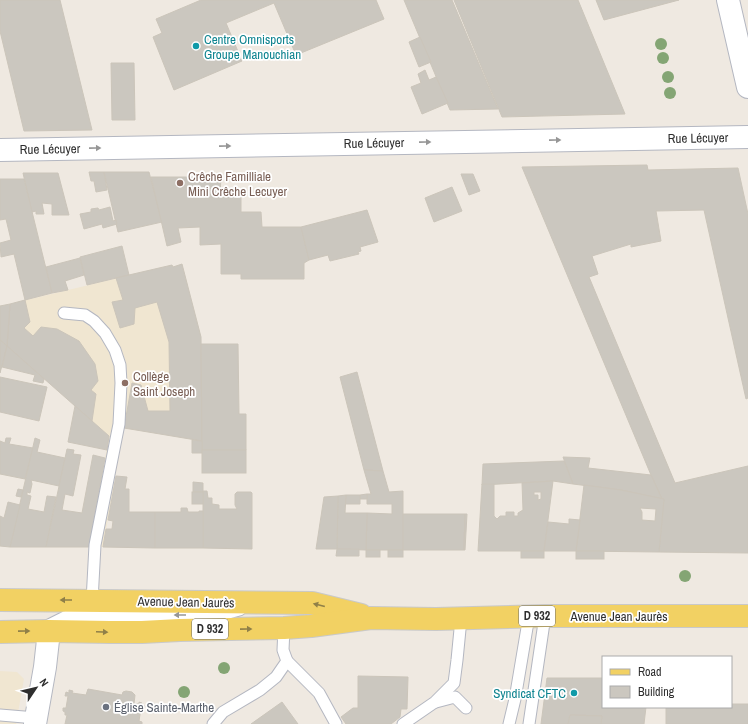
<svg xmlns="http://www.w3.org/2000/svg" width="748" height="724" font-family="'Archivo Narrow',sans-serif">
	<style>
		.education { fill: #f0e6d1 }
		.building { fill: #cbc7bf; stroke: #cbc5ba; fill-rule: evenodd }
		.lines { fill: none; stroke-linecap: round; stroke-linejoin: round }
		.service-casing { stroke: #b4b7c1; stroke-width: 13 }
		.minor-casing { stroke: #b4b7c1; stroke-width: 24 }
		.primary-casing { stroke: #c9c9c9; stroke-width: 24 }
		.service { stroke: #fff; stroke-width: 11 }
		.minor { stroke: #fff; stroke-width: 22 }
		.primary { stroke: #f2d163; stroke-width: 22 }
		.tree { fill: #84a574 }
		.oneway { fill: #969696 }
		.oneway2 { fill: #908048 }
		.culture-dot { fill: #0f9aa8; stroke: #fff; stroke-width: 1.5 }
		.education-dot { fill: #8d6e63; stroke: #fff; stroke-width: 1.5 }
		.worship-dot { fill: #6b7280; stroke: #fff; stroke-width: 1.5 }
		.labels { text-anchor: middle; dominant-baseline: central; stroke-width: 3.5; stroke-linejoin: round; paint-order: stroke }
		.shield { fill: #fff; stroke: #6d6d6d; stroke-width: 1 }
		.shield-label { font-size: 12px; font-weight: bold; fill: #2e2e2e }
		.culture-label { font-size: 13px; fill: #0d838f; stroke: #fff; text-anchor: start }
		.street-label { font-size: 13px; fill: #2e2e2e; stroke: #fff }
		.education-label { font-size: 13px; fill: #785e54; stroke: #fff; text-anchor: start }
		.worship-label { font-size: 13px; fill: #5b616d; stroke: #fff; text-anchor: start }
	</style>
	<rect width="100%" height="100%" fill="#efe9e1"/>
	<g class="education">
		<path d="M182,264L201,337L202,441L124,428L103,547H89L109,436L7,346L10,304L172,265L173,267Z"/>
		<path d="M0,671L17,672L24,679L16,724H0Z"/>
	</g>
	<g class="building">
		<path d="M0,0H60L92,130L24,131L0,31Z"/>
		<path d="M201,0H376L384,19L296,55L274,3L226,23L242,61L174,90L153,37L162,33L156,19Z"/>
		<path d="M404,0H452L498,109L450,110Z"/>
		<path d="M454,0H578L625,114L502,117Z"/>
		<path d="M596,0H679L604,20Z"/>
		<path d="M420,37L431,62L419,67L409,42Z"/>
		<path d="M111,63H134L135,120H112Z"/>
		<path d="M425,70L429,80L436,77L448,103L422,114L411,87L421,83L418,74Z"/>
		<path d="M647,165L648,170L738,168L748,214V398L746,399L704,210L656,211L661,241L631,247V244L592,256L598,274L589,277L675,483L748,466V553L659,552L664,499H662L651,475L522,167Z"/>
		<path d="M89,172H104L107,190L96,192L94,181H91Z"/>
		<path d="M104,172H149L162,222L118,232Z"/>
		<path d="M23,173H58L69,215H52V204L42,203L44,214H36V211L32,212Z"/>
		<path d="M461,174H473L480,191L469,195Z"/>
		<path d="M151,177H221L220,195L241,194V212H261L262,227H301L309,260L304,263V279H241V274H221V244L200,245V227L178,228L181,242L167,246Z"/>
		<path d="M0,179H24L52,293L25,300L14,254L1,257L0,243L11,240L6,219L0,220Z"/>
		<path d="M452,187L462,211L434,222L425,198Z"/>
		<path d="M110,207L113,221L116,220L117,224L103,228L102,224L84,229L80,214L91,212V209L98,208L99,210Z"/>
		<path d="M367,210L378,242L360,247L361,251L358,252L359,254L330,261L328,255L309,260L301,227Z"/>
		<path d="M122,246L129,275L87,285L80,257Z"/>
		<path d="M80,258L84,275L65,281L68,290L52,293L46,267Z"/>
		<path d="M182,264L201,337L202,441L124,428L132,383L141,385L148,411H170L169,342L157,302L135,308L134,324L120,328L112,302L123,300L116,278L172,265L173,267Z"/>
		<path d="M25,300L30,322L24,328L33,336L41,327L57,329L79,341L95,364L98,381L91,390L96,394L92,421L7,346L10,304Z"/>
		<path d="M10,304L7,346L0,340V306Z"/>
		<path d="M0,340L7,346L0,373Z"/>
		<path d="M201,344H238L239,414H246V450H202Z"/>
		<path d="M7,346L44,379L43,383L33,381L35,375L2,367Z"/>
		<path d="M357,372L383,471L364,470L340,377Z"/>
		<path d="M0,377L47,387L39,421L0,412Z"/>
		<path d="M75,406L109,436L107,450L68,442Z"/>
		<path d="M6,438H11L9,444L33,448L25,479L0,474V441L5,443Z"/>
		<path d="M35,438L40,440L37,452L65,458L59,486L31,480L32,484L30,493L27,492V495L31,496L28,509L44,512L47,496L56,497L46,547H10Z"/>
		<path d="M192,440L202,441V453H192Z"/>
		<path d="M67,449L74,450L73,454L81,455L73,496L65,494L62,510L82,513L93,455L105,458L89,547H46Z"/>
		<rect x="202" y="450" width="44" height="23"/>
		<path d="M563,457L590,458L588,468L651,475L662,499L621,490L573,484Z"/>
		<path d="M564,461L573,484L553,481L482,485L483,464Z"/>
		<path d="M364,470L383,471L389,492L403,491V550H366L367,513L392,514V504H367V494H371Z"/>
		<path d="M116,476L127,477L125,489H129V512H155V548L103,547L106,529H112L113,521L108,520Z"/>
		<path d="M553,481L544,551H478L482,484H494V516L497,519L500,516H506V512H514V516H518V513L523,510L522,483ZM534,492H541V499L538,500V495H534Z"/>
		<path d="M193,482L203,483V492H193Z"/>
		<path d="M584,485L621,490L664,499L659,552L576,551ZM640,508L656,509L655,521L642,520V512Z"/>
		<path d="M18,489L23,490L21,497L16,496Z"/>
		<path d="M203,491H207L208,498H212V504L219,505V509H237L235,505V494L237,492H251L252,493V549L203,548Z"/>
		<rect x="192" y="492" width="11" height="12"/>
		<path d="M367,494V499H360V495Z"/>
		<path d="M346,495H360V504H345Z"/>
		<path d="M346,495L345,513H367L366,550L337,549L338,496Z"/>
		<path d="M338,496L337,549H316L324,497Z"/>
		<path d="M8,502L20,505L10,547L0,546V516L4,518Z"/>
		<path d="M181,508H187L188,512H199V511H203V548H155V512H181Z"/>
		<path d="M403,514H465L464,550H403Z"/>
		<path d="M465,514H467L465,550H464Z"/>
		<path d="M569,519L580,520L576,551H544L548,522L569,524Z"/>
		<path d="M337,549H359V556H336Z"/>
		<rect x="366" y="550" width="14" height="7"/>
		<rect x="388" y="550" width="15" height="7"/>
		<rect x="521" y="551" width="23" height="7"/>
		<rect x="576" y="551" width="28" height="8"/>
		<path d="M358,676L408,677L407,709H401L400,717L391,724H346L341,717L353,708H358Z"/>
		<path d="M547,678H603V707H646L644,724H601L602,716L570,715L568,724H541Z"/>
		<path d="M88,689L122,695L123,692L126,691L132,692L135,695L134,704H139V702L142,703V705L145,706L144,709L141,708L139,721L142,722V724H65L67,715H65V712L63,711V708H66L68,696H65L66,692L69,693V690L73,691L72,693L86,695Z"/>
		<path d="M282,702L298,724H251Z"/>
		<path d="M731,704H748V724H666V707H731Z"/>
		<path d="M570,715L602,716L601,724H568Z"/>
	</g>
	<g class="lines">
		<defs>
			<g id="service">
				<path d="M64,313L85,315L94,321L105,333L115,350L120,365L121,383L119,424L95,545L92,601"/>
				<path d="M287,661L319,693L336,724"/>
				<path d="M436,702L455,697L466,708"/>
				<path d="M0,715L36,718"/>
				<path d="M213,724L223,712L260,690L276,677L287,661L283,650L284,628"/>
				<path d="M403,724L435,702L454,683L457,660L461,619"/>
				<path d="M509,724L515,699L529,616"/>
				<path d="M529,724L545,616"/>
			</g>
			<g id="minor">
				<path d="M728,0L748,87"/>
				<path d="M0,150L748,137"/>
				<path d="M35,724L45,667L49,631L67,622L80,619L102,615H201L237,605"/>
			</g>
			<g id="primary">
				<path d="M0,600L312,603L361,615"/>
				<path d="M0,632L49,631L110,632H142L180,630L284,628L311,626L371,618L436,619L545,616H748"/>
			</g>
		</defs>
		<use href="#service" class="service-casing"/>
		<use href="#minor" class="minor-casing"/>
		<use href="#primary" class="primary-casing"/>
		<use href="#service" class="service"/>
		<use href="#minor" class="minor"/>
		<use href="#primary" class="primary"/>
	</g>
	<g class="tree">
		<circle cx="661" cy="44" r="6"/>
		<circle cx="663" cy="58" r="6"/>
		<circle cx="668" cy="77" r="6"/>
		<circle cx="670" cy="93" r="6"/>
		<circle cx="685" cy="576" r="6"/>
		<circle cx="224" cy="668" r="6"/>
		<circle cx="184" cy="692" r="6"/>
	</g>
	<defs><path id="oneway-solid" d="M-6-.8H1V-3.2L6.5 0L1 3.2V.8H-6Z"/></defs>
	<g class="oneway">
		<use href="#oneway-solid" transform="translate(555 140) rotate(-1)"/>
		<use href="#oneway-solid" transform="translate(425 142) rotate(-1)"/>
		<use href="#oneway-solid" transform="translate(225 146) rotate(-1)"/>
		<use href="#oneway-solid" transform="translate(95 148) rotate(-1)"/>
		<use href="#oneway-solid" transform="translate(180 615) rotate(180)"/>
	</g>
	<g class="oneway2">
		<use href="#oneway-solid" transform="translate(66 600) rotate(-180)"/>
		<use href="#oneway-solid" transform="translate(319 605) rotate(-166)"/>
		<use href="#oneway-solid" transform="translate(246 629) rotate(-1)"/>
		<use href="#oneway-solid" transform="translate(24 631) rotate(-1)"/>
		<use href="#oneway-solid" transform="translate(102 632) rotate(2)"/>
	</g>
	<g class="culture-dot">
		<circle cx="196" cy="46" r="4"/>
		<circle cx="574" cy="693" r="4"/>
	</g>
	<g class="education-dot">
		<circle cx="180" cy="183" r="4"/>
		<circle cx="125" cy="383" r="4"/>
	</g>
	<circle class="worship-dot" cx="106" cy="707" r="4"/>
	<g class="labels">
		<g class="shield">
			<rect x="519" y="606" width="36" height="20" rx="3"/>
			<rect x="192" y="619" width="36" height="20" rx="3"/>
		</g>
		<g class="shield-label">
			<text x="537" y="616">D 932</text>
			<text x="210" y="629">D 932</text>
		</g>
		<g class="culture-label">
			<text x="204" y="39">Centre Omnisports<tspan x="204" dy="15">Groupe Manouchian</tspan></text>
			<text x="566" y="693" text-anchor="end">Syndicat CFTC</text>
		</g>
		<g class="street-label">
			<text transform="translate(698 138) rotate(-1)">Rue Lécuyer</text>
			<text transform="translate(374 143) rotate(-1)">Rue Lécuyer</text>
			<text transform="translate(50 149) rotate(-1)">Rue Lécuyer</text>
			<text transform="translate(186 602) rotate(1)">Avenue Jean Jaurès</text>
			<text x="619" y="616">Avenue Jean Jaurès</text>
		</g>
		<g class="education-label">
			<text x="188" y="176">Crêche Familliale<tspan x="188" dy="15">Mini Crêche Lecuyer</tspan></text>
			<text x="133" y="376">Collège<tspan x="133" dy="15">Saint Joseph</tspan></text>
		</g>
		<g class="worship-label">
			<text x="114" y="707">Église Sainte-Marthe</text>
		</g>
	</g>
	<rect x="602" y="656" width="130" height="52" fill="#ffffff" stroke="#ababab"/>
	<rect x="610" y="669" width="20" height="6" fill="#f2d163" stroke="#ababab"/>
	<text x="638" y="676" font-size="12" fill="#2e2e2e">Road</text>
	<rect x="610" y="686" width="20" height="12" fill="#cbc7bf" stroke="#ababab"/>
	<text x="638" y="696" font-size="12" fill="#2e2e2e">Building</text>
	<g transform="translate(36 688) rotate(55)" stroke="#ffffff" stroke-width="3" paint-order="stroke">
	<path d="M0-3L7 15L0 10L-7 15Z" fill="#2e2e2e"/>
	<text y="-6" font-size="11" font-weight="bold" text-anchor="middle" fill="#2e2e2e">N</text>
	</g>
</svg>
